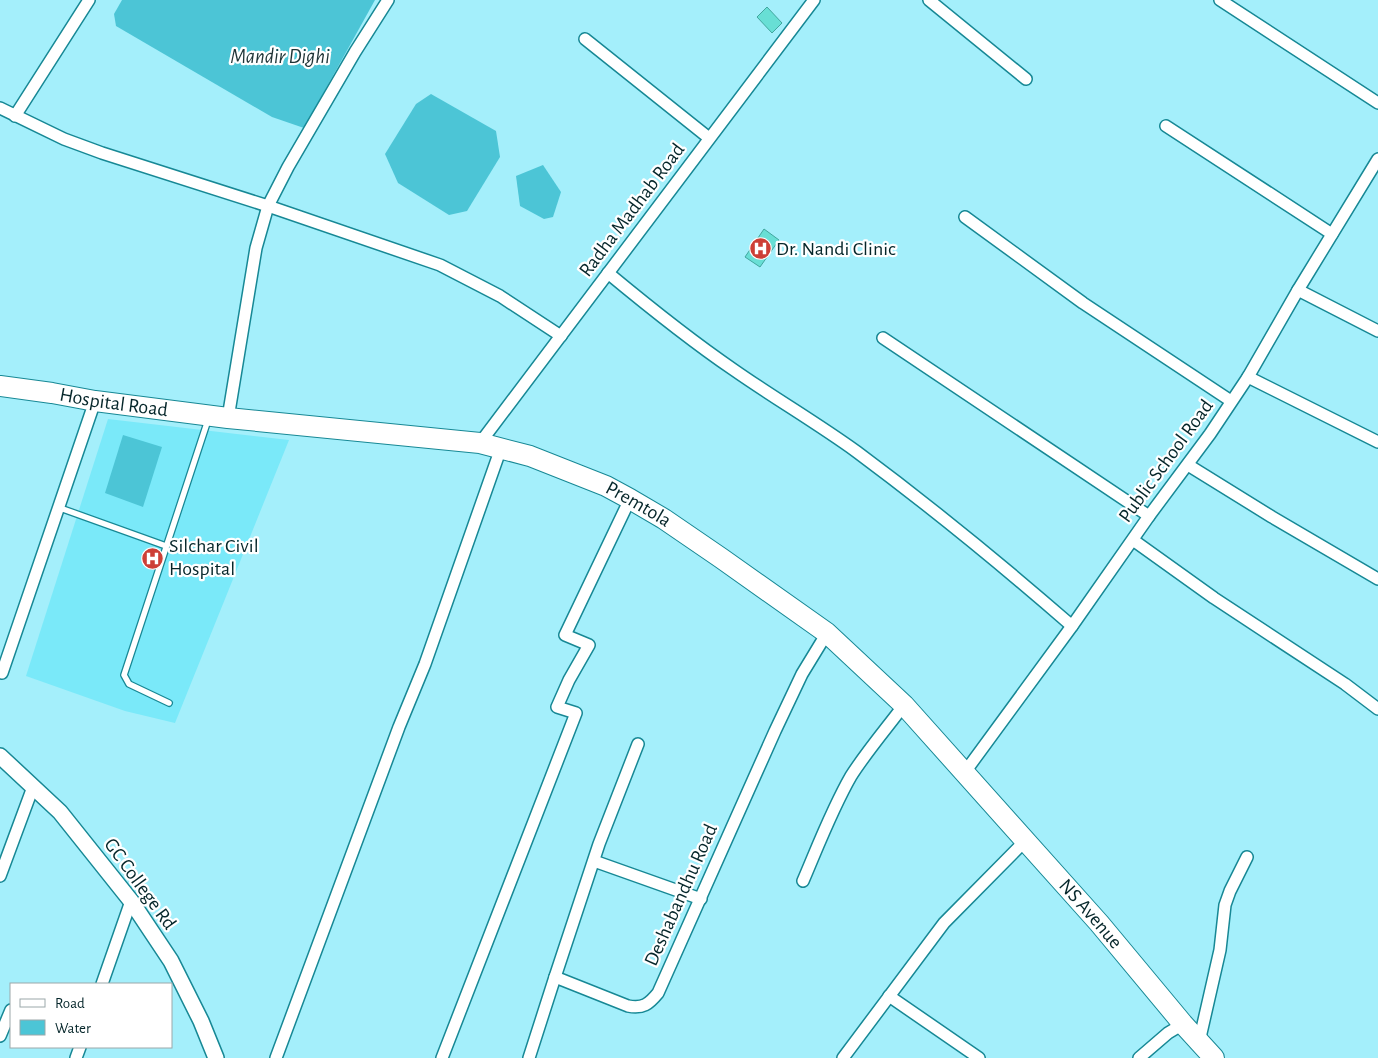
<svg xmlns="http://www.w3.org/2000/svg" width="1378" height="1058" font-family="'Alegreya Sans',sans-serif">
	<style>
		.built { fill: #7ae9f9 }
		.water { fill: #4cc5d6 }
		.building { fill: #68dfd5; stroke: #41a69e }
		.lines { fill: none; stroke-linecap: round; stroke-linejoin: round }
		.lane-casing { stroke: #178895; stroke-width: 8 }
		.street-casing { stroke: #178895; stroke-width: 14 }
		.secondary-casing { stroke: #178895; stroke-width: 18 }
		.highway-casing { stroke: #178895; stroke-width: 22 }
		.lane { stroke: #fff; stroke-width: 5.5 }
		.street { stroke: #fff; stroke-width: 11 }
		.secondary { stroke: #fff; stroke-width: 15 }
		.highway { stroke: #fff; stroke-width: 20 }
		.labels { text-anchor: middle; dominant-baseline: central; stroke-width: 4.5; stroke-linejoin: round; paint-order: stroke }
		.street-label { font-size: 20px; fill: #05262a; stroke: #fff }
		.poi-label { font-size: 20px; fill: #05262a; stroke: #fff; text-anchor: start }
		.water-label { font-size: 21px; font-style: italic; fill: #1f3437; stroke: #fff }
	</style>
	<rect width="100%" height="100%" fill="#a4effb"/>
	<path class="built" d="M108,419L289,440L175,723L125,711L26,676Z"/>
	<g class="water">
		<path d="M122,0H375L304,128L272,117L116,26L114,14Z"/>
		<path d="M431,94L496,131L500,157L467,211L449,215L398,183L385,154L416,104Z"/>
		<path d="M543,165L561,192L553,217L544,219L520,206L516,176Z"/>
		<path d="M123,435L162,447L143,507L105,493Z"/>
	</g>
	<g class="building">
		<path d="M767,7L782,23L772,33L757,17Z"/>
		<path d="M764,229L779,240L760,267L745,257Z"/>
	</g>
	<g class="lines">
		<defs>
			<g id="lane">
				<path d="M60,508L166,546"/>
				<path d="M169,703L129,684L124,675L208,420"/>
			</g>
			<g id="street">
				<path d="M929,0L1026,79"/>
				<path d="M1220,0L1378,103"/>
				<path d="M585,39L709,138"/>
				<path d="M0,108L64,139L102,153L268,206L440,265L500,296L561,336"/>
				<path d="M15,116L89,0"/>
				<path d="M1166,126L1332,234"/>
				<path d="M965,217L1083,303L1231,401"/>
				<path d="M608,273C649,307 690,340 734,370C774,398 817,423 857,452C931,507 1002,565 1072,626"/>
				<path d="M1298,290L1378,331"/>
				<path d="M883,338L1149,516"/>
				<path d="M1248,377L1378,442"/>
				<path d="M228,418L256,248L268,206L288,167L355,52L388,0"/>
				<path d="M480,443L814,0"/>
				<path d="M1188,465L1272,517L1378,579"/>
				<path d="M1133,540L1214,598L1345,684L1378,709"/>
				<path d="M2,673L95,401"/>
				<path d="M965,772L1072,626L1149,516L1210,434L1248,377L1298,290L1378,159"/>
				<path d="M594,861L701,899"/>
				<path d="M0,876L33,787"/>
				<path d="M803,881C818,846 832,809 851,776C867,751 886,729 904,705"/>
				<path d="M555,977L599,844L638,744"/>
				<path d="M102,984L131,901"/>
				<path d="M889,996L979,1058"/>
				<path d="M0,1036L11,1010"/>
				<path d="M1199,1042L1220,950L1225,905L1230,891L1247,857"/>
				<path d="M76,1058L80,1047"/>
				<path d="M276,1058L399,727L425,664L501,448"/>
				<path d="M442,1058L576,713L557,707L569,680L589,645L565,635L630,499"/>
				<path d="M529,1058L555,977L628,1006C643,1009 649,1004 658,993L775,731L802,674L827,633"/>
				<path d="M843,1058L944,923L1025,841"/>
				<path d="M1139,1058L1168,1033L1183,1024"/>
			</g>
			<path id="secondary" d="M0,756L60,812L131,901L171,961L201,1021L216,1058"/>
			<g id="highway">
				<path id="s1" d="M0,386L52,393L95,401L228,418L480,443L530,456L606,486L630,499L664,519L721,558L827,633L904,705L1099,923L1183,1024L1214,1058"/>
			</g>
		</defs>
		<use href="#lane" class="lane-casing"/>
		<use href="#street" class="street-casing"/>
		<use href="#secondary" class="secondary-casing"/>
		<use href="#highway" class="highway-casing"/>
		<use href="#lane" class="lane"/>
		<use href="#street" class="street"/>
		<use href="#secondary" class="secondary"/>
		<use href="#highway" class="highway"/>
	</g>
	<defs>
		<symbol id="hospital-disc" viewBox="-11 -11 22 22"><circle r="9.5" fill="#cd3f36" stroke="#fff"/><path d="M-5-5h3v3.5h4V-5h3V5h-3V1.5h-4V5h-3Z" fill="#fff"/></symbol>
	</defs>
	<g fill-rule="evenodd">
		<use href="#hospital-disc" x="748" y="236" width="25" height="25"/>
		<use href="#hospital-disc" x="140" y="546" width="25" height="25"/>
	</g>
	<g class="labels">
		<g class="street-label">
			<text transform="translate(632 210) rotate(-53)">Radha Madhab Road</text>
			<text stroke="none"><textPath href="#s1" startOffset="115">Hospital Road</textPath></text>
			<text transform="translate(1166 461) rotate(-54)">Public School Road</text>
			<text stroke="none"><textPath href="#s1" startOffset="654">Premtola</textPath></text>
			<text transform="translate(140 884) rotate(54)">GC College Rd</text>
			<text transform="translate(681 895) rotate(-66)">Deshabandhu Road</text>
			<text stroke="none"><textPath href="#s1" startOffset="1268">NS Avenue</textPath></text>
		</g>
		<g class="poi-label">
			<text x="776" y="249">Dr. Nandi Clinic</text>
			<text x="169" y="546">Silchar Civil<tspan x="169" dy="23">Hospital</tspan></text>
		</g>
		<g class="water-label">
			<text x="280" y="56">Mandir Dighi</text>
		</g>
	</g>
	<rect x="10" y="983" width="162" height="65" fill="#ffffff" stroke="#9ba8aa"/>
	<rect x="20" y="999" width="25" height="8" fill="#ffffff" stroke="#9ba8aa"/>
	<text x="55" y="1008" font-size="15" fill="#05262a">Road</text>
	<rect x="20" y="1020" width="25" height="15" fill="#4cc5d6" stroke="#9ba8aa"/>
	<text x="55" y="1033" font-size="15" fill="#05262a">Water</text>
</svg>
